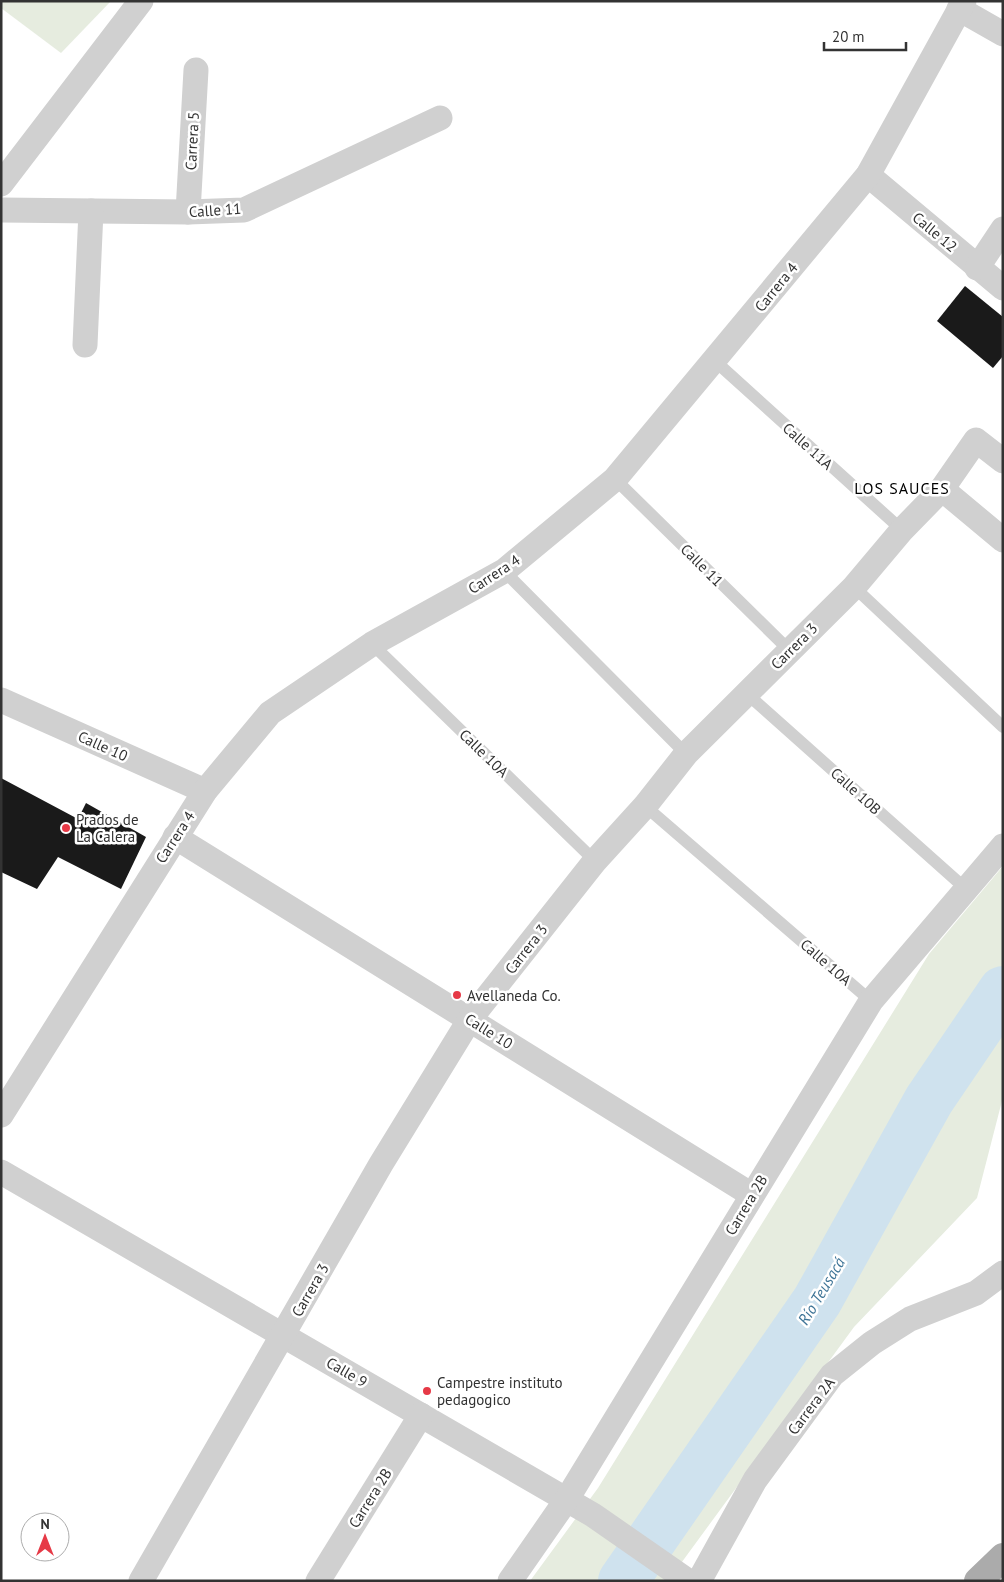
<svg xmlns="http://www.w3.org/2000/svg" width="1004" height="1582" font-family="'PT Sans',sans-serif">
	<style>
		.green { fill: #e6ecdf }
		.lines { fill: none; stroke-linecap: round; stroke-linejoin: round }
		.river { stroke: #cfe2ee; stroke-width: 50 }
		.building { fill: #1a1a1a }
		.service { stroke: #d0d0d0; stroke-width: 12 }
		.minor { stroke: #d0d0d0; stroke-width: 25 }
		.primary { stroke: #ababab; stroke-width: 28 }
		.poi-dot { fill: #e63946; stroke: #fff; stroke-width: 2 }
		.labels { text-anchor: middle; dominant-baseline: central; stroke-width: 5; stroke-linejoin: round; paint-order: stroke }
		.street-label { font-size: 15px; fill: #333; stroke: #fff }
		.poi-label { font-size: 15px; fill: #333; stroke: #fff; text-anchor: start }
		.neighbourhood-label { font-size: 16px; letter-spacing: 1px; fill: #000; stroke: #fff }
		.water-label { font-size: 16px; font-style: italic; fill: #3f7597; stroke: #fff }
	</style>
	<rect width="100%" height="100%" fill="#fff"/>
	<g class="green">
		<path d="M1,1H111L61,53L1,8Z"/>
		<path d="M1003,866V1097L977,1198L854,1327L668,1581H530L598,1488L929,954Z"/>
	</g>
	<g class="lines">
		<path class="river" d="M623,1581L817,1301L929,1100L1003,991"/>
	</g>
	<g class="building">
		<path d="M965,286L1003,317V356L993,368L937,321Z"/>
		<path d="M1,778L78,819L86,803L146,837L121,889L58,857L37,889L1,872Z"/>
	</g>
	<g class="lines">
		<g class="service">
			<path d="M715,361L902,530"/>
			<path d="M615,479L790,651"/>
			<path d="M504,571L686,754"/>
			<path d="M854,587L1003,727"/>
			<path d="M372,644L595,861"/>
			<path d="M746,693L966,889"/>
			<path d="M645,806L871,1001"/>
		</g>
		<g class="minor">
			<path d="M959,9L1003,34"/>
			<path d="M868,175L1003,288"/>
			<path d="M1,184L141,1"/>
			<path d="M1,210L188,212L244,210L440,118"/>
			<path d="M188,212L196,70"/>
			<path d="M977,268L1003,229"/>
			<path d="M85,345L91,211"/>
			<path d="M942,489L1003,540"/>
			<path d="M1,700L205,791"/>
			<path d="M175,837L752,1195"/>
			<path d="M1,1115L205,791L270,713L372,644L504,571L615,479L868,175L964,1"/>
			<path d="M1,1172L593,1515L688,1581"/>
			<path d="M141,1581L381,1164L470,1019L595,861L645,806L686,754L854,587L902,530L942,489L976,440L1003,461"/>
			<path d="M318,1581L421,1415"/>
			<path d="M510,1581L567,1499L871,1001L1003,846"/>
			<path d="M699,1581L755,1480L832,1375L872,1343L910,1319L976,1293L1003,1273"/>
		</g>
		<path class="primary" d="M978,1581L1003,1557"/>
	</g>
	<g class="poi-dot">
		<circle cx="66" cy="828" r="5"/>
		<circle cx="457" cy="995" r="5"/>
		<circle cx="427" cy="1391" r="5"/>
	</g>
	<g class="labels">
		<g class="street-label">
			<text transform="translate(192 141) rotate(-87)">Carrera 5</text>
			<text transform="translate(215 210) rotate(-4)">Calle 11</text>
			<text transform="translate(935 232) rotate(40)">Calle 12</text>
			<text transform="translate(776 287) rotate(-51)">Carrera 4</text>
			<text transform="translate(808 446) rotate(42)">Calle 11A</text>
			<text transform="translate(702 565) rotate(45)">Calle 11</text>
			<text transform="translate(494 574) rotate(-33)">Carrera 4</text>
			<text transform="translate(794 646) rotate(-45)">Carrera 3</text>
			<text transform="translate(103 746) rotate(24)">Calle 10</text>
			<text transform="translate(484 753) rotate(44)">Calle 10A</text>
			<text transform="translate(856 791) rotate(42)">Calle 10B</text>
			<text transform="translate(175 837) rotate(-57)">Carrera 4</text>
			<text transform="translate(526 949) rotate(-52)">Carrera 3</text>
			<text transform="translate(826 962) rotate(41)">Calle 10A</text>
			<text transform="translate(489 1031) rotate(32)">Calle 10</text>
			<text transform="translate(746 1205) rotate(-59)">Carrera 2B</text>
			<text transform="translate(310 1290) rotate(-60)">Carrera 3</text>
			<text transform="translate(347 1372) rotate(30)">Calle 9</text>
			<text transform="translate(811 1406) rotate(-53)">Carrera 2A</text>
			<text transform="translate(370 1498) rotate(-58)">Carrera 2B</text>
		</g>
		<g class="poi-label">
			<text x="76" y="819">Prados de<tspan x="76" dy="17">La Calera</tspan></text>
			<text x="467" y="995">Avellaneda Co.</text>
			<text x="437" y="1382">Campestre instituto<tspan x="437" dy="17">pedagogico</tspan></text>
		</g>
		<g class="neighbourhood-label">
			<text x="902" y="488">LOS SAUCES</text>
		</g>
		<g class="water-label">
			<text transform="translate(821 1291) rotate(-59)">Río Teusacá</text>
		</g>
	</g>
	<rect width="1004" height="1582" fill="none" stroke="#333333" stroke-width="5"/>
	<g transform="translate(45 1537)"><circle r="24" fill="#ffffff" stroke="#adadad"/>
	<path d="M0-4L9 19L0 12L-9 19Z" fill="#e63946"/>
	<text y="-8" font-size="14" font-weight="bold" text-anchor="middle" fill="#333333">N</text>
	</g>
	<path d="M824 42v8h82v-8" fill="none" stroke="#333333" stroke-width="2.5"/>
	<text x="832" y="42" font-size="15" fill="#333333" stroke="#ffffff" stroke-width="4" paint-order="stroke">20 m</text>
</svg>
